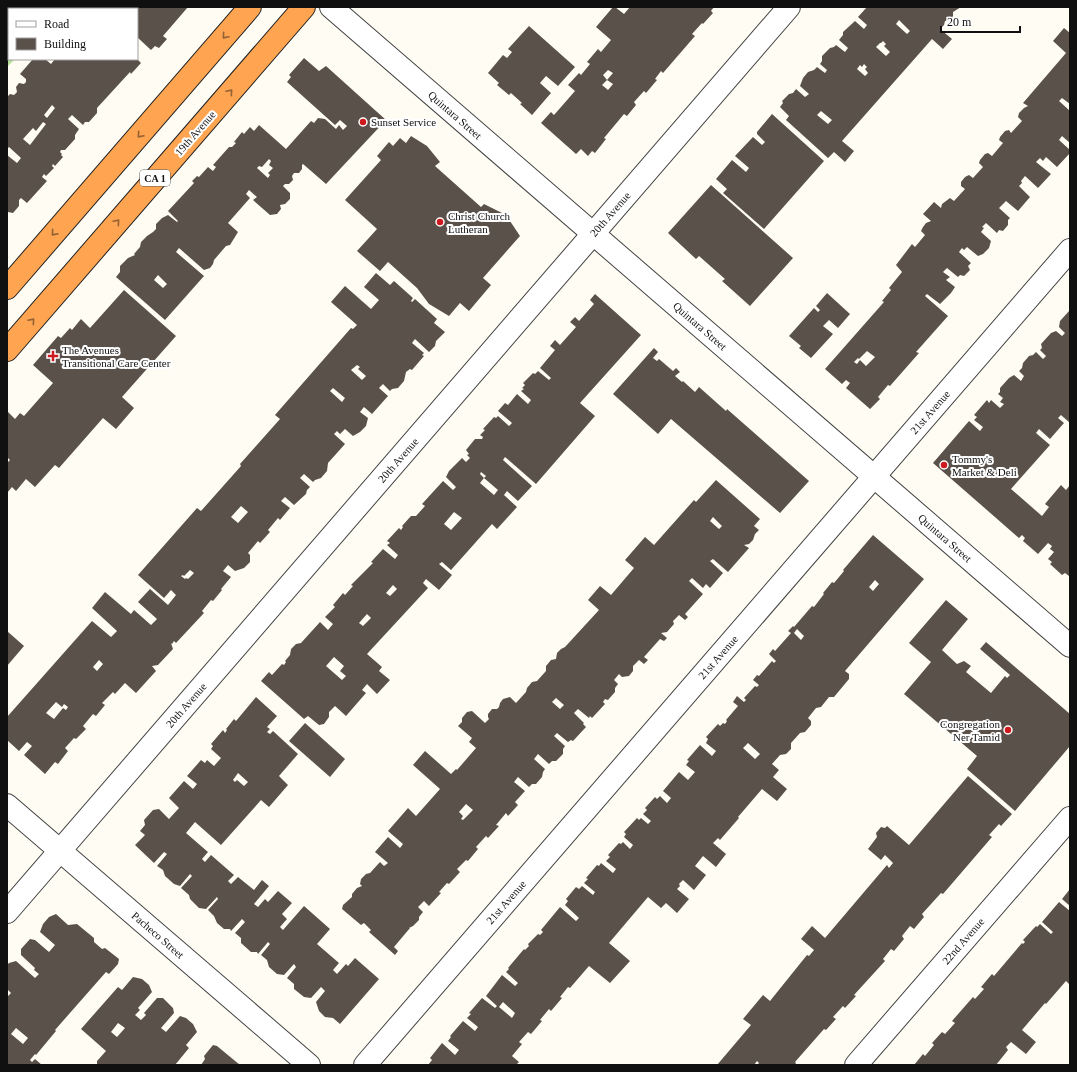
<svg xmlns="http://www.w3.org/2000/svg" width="1077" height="1072" font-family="Georgia,serif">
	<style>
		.forest { fill: #b5e096 }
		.building { fill: #5a514b; fill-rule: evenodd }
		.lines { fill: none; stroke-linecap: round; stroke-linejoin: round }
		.minor-casing { stroke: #434343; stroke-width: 24 }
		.highway-casing { stroke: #212121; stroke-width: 24 }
		.minor { stroke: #fff; stroke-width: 22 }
		.highway { stroke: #ffa551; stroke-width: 22 }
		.oneway { stroke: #936234 }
		.poi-dot { fill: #ce1a1e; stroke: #fff; stroke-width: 1.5 }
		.labels { text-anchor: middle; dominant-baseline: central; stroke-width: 4; stroke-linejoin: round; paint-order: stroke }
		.shield { fill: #fff; stroke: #585858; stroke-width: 1 }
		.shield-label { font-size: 10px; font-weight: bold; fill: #101010 }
		.street-label { font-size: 11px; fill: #101010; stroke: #fff }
		.poi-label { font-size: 11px; fill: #101010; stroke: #fff; text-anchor: start }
	</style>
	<rect width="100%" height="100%" fill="#fffdf3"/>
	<path class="forest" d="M7,7H64L62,9H9V59H15L7,67Z"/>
	<g class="building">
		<path d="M117,7H188L163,36L167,39L159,48L155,46L151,50L137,37V9H116Z"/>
		<path d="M613,7H615L624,14L630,7H714L711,11L713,13L703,24L702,23L692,34L695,36L663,73L661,71L655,79L657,80L646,93L644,91L634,102L636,105L627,116L624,114L604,138L606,139L595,153L592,151L588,156L581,149L576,154L541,123L551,112L554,115L575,91L568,85L579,73L581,75L590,64L587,62L598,49L601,52L611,40L596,27ZM608,70L613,73L607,80L613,84L608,90L602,85L607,80L603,75Z"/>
		<path d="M867,7H961L953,12V16L950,20L945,21L944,25L940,29L952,39L943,49L932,39L842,141L854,151L845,162L834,152L828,158L786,120L789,116L780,107L783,103L782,101L789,94L793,93L796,89L805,97L809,94L800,86L803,78L808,72L814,70L817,67L825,73L827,70L820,64L822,61V56L830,48L834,47L836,45L845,52L848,48L839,40L843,35V32L855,21L864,29L867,25L858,17ZM899,20L910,31L907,34L896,24ZM883,41L886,44L884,46L890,52L886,56L876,47L880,43H881ZM864,64L867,67L865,69L868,73L865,76L857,69L860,65L862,67ZM821,111L832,120L828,124L817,115Z"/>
		<path d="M529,26L575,67L558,86L546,76L540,83L551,93L532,115L520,104L522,103L511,93L509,95L497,85L499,83L488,73L503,55L507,58L512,52L508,49Z"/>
		<path d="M1064,28L1070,33V104L1062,98L1059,101L1069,110L1070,109V143L1062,136L1059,140L1070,150V153L1057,167L1046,157L1043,161L1040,158L1036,162L1051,174L1038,188L1025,176L1021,181L1022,183L1019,186L1030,197L1018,211L1006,201L999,208L1010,218L1008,220V225L1003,231L999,230L997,233L986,223L982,227L984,228L981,232L991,241L989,248L983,254L978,256L967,247L964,250L962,248L959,252L971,263L968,266L970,270L964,276L960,275L958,277L947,268L943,272L950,277L946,280L955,287L951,293L940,304L927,294L925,296L948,316L916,352L919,353L890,386L888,385L878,397L880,399L870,409L846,388L850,383L846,380L842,384L825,369L884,302L882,301L891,290L889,288L902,272L896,265L912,244L915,247L925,235L921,231L923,227L926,223L931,221L923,214L934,202L941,208L942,204L950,198L954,201L965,189L961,186V182L965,177L969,175L973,178L983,167L979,163L980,160L985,154L988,153L992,156L1003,143L999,140L1000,137L1005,131L1009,130L1011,133L1022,121L1018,117L1019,113L1024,108L1028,106L1023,103L1066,53L1053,41ZM867,351L875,357L866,366L860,360L857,364L854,362L858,358L859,359Z"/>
		<path d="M304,58L319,71L326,66L386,120L326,184L303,164L302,165V169L299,173H294L292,176L293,180L289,184H285L283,186L290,193V199L285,204L280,205L281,209L277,214L270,215L253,200L257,197L249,190L246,194L250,198L228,223L238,232L230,245L226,246L214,260L213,264L210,268L204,270L179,248L176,252L204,276L165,320L116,277L120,272V266L128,258L135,255L134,254L140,247L141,242L147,236L153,232L156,229V224L162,218L168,215L177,222L178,221L168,211L194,183L192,181L197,176L199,177L208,167L213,171L216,167L213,165L229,147H232L236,143L234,142L242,132L244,134L250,127L254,131L259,125L286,149L311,121L314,123L318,118L325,119L336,129L339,125L343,130L347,126L340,120L335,125L287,82L291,77L289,75ZM269,159L271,161L269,165L273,168L268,173L270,175L268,178L257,168L259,166L262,167ZM158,275L167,284L163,288L154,280Z"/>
		<path d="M33,59H45L51,64L55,59H137L141,63L131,74L130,72L97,108V113L89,122H85L83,125L72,115L68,119L79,129L75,135V139L65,150H61L60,152L62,154L61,155L63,157L55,166L53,164L52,166L54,168L46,176L44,174L42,177L47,181L27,203L21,198L19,200V206L13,213L8,212L7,214V155L17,163L21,158L9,147L7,149V97L10,94L14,95L17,92L16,87L19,83L24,84L26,82V79L20,74ZM52,105L55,108L47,118L44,115ZM43,122L46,124L30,145L23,139L33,128L36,131Z"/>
		<path d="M772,114L824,161L764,229L723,193L727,189L716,179L732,160L746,172L749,168L735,156L753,137L762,145L765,142L757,134V132Z"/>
		<path d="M411,136L427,146L440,162L435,166L481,207L484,204L506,215L520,236L483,278L491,285L469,311L460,303L449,316L429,304L417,288L388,262L380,271L357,251L377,229L345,200L381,160L377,156L389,142L393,146L400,138L406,143Z"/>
		<path d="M711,185L793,258L750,306L722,281L725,279L699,256L696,259L668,233Z"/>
		<path d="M376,273L390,285L394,281L413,298L411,301L412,302L415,299L437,319L434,323L445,332L436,341L435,346L429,352L415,339L412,343L424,353L422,355L424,356L412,370L410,369L406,372L404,381L398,388L392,389L390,391L383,384L379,388L388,396L372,414L364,407L360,412L368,418L366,426L360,432L353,436L345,429L340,434L337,431L334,434L345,444L328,463L327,471L321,478L315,480L313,482L304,474L300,478L310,487L307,490L306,494L294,505L285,497L281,501L290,508L280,520L278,518L268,530L270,532L260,543L258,541L248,553L250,555V562L244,568L235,571L228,565L223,571L231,577L221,589L222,590L213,601L211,600L202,611L204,613L176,643L174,641L172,644L171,643L173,649L158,665L152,666L156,671L136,693L125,683L115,694L113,692L102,703L105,705L96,716L93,714L83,726L86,729L76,739L74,738L65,748L68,751L58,764L55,762L45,774L24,755L32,746L27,742L19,751L7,740V717L92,621L111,637L117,631L92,608L105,592L131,614L134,610L151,625L157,619L138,602L150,589L168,605L176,595L171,590L164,598L138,575L197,508L201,511L241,466L240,464L280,419L275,415L351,328L353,329L357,325L331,302L345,286L371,309L379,300L364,287ZM357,365L360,367L358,369L366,376L362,380L351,370ZM333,388L345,398L342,402L330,391ZM241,506L248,512L238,523L231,517ZM190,570L194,573L188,579L186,578L185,579L181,576L183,575L184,576ZM99,660L103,664L97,671L93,667ZM56,702L62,707L64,704L68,707L66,710L63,708L54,719L46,713Z"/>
		<path d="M124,290L176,336L122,397L134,408L116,429L103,418L59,468L55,465L35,487L26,479L16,491L12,487L7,493V463L10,460L7,457V411L15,419L20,413L24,416L53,383L33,365L58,336L61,338L70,328L72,330L81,319L90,328Z"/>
		<path d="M827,293L850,314L838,328L829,320L823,326L833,334L811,358L799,348L801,346L789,336L814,308L818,312L820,310L816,306Z"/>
		<path d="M595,294L641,335L580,403L595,416L536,484L505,457L503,460L532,486L518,501L507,491L504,495L517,507L497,529L492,524L451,570L442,562L439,564L452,575L439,590L426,579L423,583L428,588L367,654L382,667L379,671L390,680L377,694L367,684L362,690L366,693L346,716L335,706L329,712V717L324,724L319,725L308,716L304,719L261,681L269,672L272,675L282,664L284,665L286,662L285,661L290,655L291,649L296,644L301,643L320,622L328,630L333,624L325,617L335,607L333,605L343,593L345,595L353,586L351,585L373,563L371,562L383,549L395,559L398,555L387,545L390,543L387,541L399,528L401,530L403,527L402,526L411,516H416L425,506L422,504L443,481L453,490L456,487L446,477L449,471L462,458L466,462L470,458L467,455L469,454L466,450L475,439H482L483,437L480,435L485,430L483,429L494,417L496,418L498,416L509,426L512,423L498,411L505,403L508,405L517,394L528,404L531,400L521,391L524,389L522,388L525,385L523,383L533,373L535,374L538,371L549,380L551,378L540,368L555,350L550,346L555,340L560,345L576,327L570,322L575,317L579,321L594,304L590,300ZM481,472L486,476L484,478L498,490L494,495L480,483L484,478L480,474ZM454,512L462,518L451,530L444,524ZM393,585L397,589L390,596L386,593ZM367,614L371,618L363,626L359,623ZM334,657L344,666L340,671L346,676L342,680L326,666Z"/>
		<path d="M1070,310V423L1061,415L1058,418L1064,423L1050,439L1039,429L1036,433L1050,445L1011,489L1042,516L1049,507L1045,504L1061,485L1066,490L1070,485V575L1069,576L1065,573L1062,575L1050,564L1052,562L1048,559L1054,552L1050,549L1052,546L1048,543L1038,554L1023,541L1025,538L1022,535L1019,538L933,463L969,421L980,431L983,427L974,420L977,417L974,415L987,400L989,403L991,400L1000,408L1004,404L1000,402L1003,398L998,394L1000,392V388L1009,378L1014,375L1021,381L1024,376L1019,371L1022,368L1023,363L1029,356L1033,355L1036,352L1043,359L1046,356L1040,350L1042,348L1041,344L1051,333L1056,331L1062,336L1065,333L1059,327L1060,321Z"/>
		<path d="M654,348L658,352L653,358L657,361L659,359L673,371L676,368L680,372L675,376L682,382L683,381L695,392L699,387L726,411L727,409L809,481L780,513L671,419L658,434L613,394Z"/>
		<path d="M716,480L760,519L754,526L759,530L755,534L753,540L749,544L744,545L749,548L728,572L713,559L710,561L723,573L710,588L706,584L703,588L692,578L689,581L703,594L685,614L688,617L685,620L679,615L673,621L674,624L667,632L661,633L667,638L664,641L660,639L644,657L648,660L644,664L639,660L633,666V671L629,676L622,677L619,674L614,680L618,684L615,688V692L608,700L605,699L603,702L605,704L592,718L590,716L589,718L578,709L574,713L584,723L583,724L586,727L573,741L571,740L568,742L557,733L554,736L565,746L563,749V754L556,761H552L549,764L538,754L534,759L545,769L543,772L542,777L536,784H532L529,787L518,777L514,782L525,791L515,802L518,805L508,816L506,813L496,825L499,826L488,838L486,836L476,847L478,849L468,861L466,860L457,869L460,872L449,884L447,883L439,892L441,893L429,906L424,901L418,907L423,912L419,917V920L413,926L409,928H410L394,947L398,951L395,955L369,932L371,930L364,923L361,925L342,909L343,905L352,897V894L357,888L362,886L360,884L361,879L366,874L370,873L380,862L384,866L388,863L375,852L388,837L400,848L403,844L388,831L408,808L416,816L440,789L413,765L425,751L451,774L456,769L457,770L476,748L469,742L472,738L458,726L462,722V718L467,712L472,711L485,723L489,719L488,717V714L492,709H497L499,707L500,703L503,699L510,697L516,703L526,692L527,688L532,682L537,681L546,671V666L551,660L556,659L557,653L561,649L565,647L599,610L588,600L600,586L611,595L634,568L625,560L645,537L654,545L694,500L696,502ZM713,517L722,526L719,529L710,521ZM556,698L564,705L560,709L552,702ZM466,804L473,810L463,820L461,819L463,816L459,812Z"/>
		<path d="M873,535L924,579L845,671L849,674V679L834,697H829L821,707L816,708L808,718L811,721V725L805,732L800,733L791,743V749L786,754L780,755L772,764L779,770L773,777L787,789L777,801L762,789L738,817L739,818L720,840L718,838L713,843L726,854L716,867L703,856L695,866L706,875L694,890L683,880L679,884L680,886L677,889L689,899L677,913L666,903L661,908L648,897L609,943L630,961L610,983L589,966L570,988L568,987L560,997L562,998L551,1011L549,1009L540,1020L542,1021L531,1034L528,1032L519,1042L522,1044L512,1056L519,1062L516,1065H428L432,1060L430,1058L442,1043L455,1055L459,1050L448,1041L451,1037L450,1036L463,1021L475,1031L478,1027L467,1018L471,1014L469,1013L482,998L495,1008L497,1006L486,996L502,975L515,986L518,983L506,972L509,969L508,968L524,949L525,950L529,946L528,944L538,934L540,935L543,932L541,930L560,907L576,921L579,918L565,905L568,901L566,899L576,887L579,889L582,886L593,895L595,892L584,883L588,879L586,878L597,865L599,866L601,863L613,873L616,869L606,861L610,857L608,855L619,843L621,844L623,842L630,849L633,845L624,837L626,834L624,832L637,818L639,820L641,818L648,824L651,821L643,814L647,810L645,808L655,797L657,799L660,796L667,803L671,798L663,791L679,772L688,780L695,772L686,765L689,761L687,760L700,745L712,756L716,751L706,743L708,739L706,737L718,724L720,726L723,723L725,724L727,721L726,720L738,706L733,702L737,696L744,702L746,700L744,698L755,686L757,687L759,685L753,680L757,675L759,676L772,661L774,663L776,661L769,654L773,649L775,651L791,633L788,631L793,626L794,627L812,606L814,607L824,594L823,593L832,582L834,583L844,571L843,570ZM875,580L879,584L873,591L869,587ZM797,629L804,636L801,640L794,633ZM748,743L760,754L755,759L743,748ZM503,1002L515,1013L512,1018L499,1007Z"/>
		<path d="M946,600L968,619L942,650L957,664L964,661L971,666L966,672L991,693L1005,676L1007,678L1010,675L980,649L986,642L1070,714V746L1015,811L967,769L977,756L904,694L931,662L909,643Z"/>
		<path d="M7,631L24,646L7,666Z"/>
		<path d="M256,697L277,716L267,727L270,729L267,732L270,734L273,731L298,754L279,776L288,785L269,807L261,800L221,845L195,822L186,833L208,852L202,859L205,862L211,855L234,875L228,881L231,884L238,877L254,890L262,880L269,886L254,904L258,907L265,899L268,902L278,891L292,903L282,914L287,919L280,927L283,930L304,906L330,929L317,944L339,963L333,970L337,974L346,964L348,966L355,958L379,979L340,1024L333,1018L325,1017L319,1011L316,1002L325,991L321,987L311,998L304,997L294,989V984L287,978L296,967L294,964L284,975L277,974L269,967L267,960L261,955L270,944L268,942L258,954L257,952H251L241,943V938L235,933L245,922L242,919L231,931L230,929H224L217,923L214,916L208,910L218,899L217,897L206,909L199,908L190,899L189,895L181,888L192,876L190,874L180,886L174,884L165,876L163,870L157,866L167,854L164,852L154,863L135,845L145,835L140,831L145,825L144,820L153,810L159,809L169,819L179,808L169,798L184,781L193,789L197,784L187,776L201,760L205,763L207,760L214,766L221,758L211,749L213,746L211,744L223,730L225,733L227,730L226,729L234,719L236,721ZM238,773L248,782L244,786L237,780L235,782L233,780Z"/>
		<path d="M305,723L345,759L330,777L289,741Z"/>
		<path d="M968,776L1012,814L1001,826L999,824L989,835L992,837L943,894L941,893L922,914L924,917L914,929L910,926L902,936L904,939L894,951L891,949L883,959L885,961L854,995L856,996L845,1008L843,1006L833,1017L836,1019L826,1030L824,1029L795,1062L796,1063L795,1065H757L759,1063L757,1061L754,1065H717L751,1025L743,1019L763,995L770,1001L807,955L809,956L814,950L801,939L812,926L825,938L887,865L889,868L893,863L885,855L881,860L868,849L877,837L876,833L881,827L885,828L887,826L909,845Z"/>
		<path d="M1070,889V906L1062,899Z"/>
		<path d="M1059,902L1070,911V985L1066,981L1046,1004L1045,1003L1022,1030L1036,1042L1026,1054L1011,1042L1006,1047L1008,1050L996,1065H914L923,1054L925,1056L934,1045L932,1043L942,1032L945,1034L955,1023L952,1021L973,997L975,999L984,989L981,987L992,974L994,976L1022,943L1023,944L1025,942L1023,940L1036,926L1037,927L1040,924L1051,934L1053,932L1042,922Z"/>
		<path d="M56,914L68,925L77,924L94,938V942L102,949L105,948L119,959L118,964L109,974L106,972L55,1030L56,1031L36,1055L35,1054L30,1060L32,1062L35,1059L42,1065H7V995L8,996L11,993L7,989V965L9,963L16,961L35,978L39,974L34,970L35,968L21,955V949L30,939L35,940L49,952L55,945L40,932L43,924L49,917ZM16,1028L28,1038L23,1044L11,1034Z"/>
		<path d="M133,977L142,979L149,985L152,992L138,1008L140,1010L135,1015L141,1020L146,1015L144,1013L157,998H163L173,1008L174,1013L161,1028L166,1032L180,1016L186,1018L193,1024L197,1032L186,1045L189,1048L175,1065H97V1061L106,1051L81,1029L118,987L122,990ZM118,1023L125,1028L117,1037L111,1032Z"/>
		<path d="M213,1045L217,1046L240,1065H201L205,1059L204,1056Z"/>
	</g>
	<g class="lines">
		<defs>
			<g id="minor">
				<path d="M331,7L1070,646"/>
				<path d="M7,805L309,1065"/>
				<path d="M7,912L789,7"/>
				<path d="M365,1065L1070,250"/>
				<path d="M856,1065L1070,818"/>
			</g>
			<g id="highway">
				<path d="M7,288L250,7"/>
				<path d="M7,350L304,7"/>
			</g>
		</defs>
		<use href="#minor" class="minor-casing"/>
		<use href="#highway" class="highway-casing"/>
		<use href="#minor" class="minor"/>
		<use href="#highway" class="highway"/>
	</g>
	<defs><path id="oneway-chevron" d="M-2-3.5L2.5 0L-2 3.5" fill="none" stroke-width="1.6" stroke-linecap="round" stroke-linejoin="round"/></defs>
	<g class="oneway">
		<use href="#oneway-chevron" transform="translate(225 36) rotate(131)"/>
		<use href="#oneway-chevron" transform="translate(230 92) rotate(-49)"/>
		<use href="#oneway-chevron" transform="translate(140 135) rotate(131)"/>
		<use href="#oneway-chevron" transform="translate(117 222) rotate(-49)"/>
		<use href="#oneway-chevron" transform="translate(54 233) rotate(131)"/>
		<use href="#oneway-chevron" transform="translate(32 321) rotate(-49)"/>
	</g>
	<g class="poi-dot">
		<circle cx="363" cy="122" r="4"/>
		<circle cx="440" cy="222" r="4"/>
		<path d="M51 350h4v4h4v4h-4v4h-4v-4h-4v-4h4z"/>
		<circle cx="944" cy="465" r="4"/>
		<circle cx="1008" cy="730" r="4"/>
	</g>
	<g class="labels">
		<rect class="shield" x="140" y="170" width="30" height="16" rx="3"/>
		<g class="shield-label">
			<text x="155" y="178">CA 1</text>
		</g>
		<g class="street-label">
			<text transform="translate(455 115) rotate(41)">Quintara Street</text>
			<text transform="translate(195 133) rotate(-49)">19th Avenue</text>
			<text transform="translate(610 214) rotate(-49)">20th Avenue</text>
			<text transform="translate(700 326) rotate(41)">Quintara Street</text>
			<text transform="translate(930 412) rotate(-49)">21st Avenue</text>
			<text transform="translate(398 460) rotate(-49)">20th Avenue</text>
			<text transform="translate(945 538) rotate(41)">Quintara Street</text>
			<text transform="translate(718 657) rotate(-49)">21st Avenue</text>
			<text transform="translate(186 705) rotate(-49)">20th Avenue</text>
			<text transform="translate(506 902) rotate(-49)">21st Avenue</text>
			<text transform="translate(158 935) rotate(41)">Pacheco Street</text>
			<text transform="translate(963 941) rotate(-49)">22nd Avenue</text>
		</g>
		<g class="poi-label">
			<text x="371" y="122">Sunset Service</text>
			<text x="448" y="216">Christ Church<tspan x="448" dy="13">Lutheran</tspan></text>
			<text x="62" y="350">The Avenues<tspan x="62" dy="13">Transitional Care Center</tspan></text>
			<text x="952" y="459">Tommy's<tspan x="952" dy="13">Market &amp; Deli</tspan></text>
			<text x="1000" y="724" text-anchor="end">Congregation<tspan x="1000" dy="13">Ner Tamid</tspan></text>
		</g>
	</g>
	<rect width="1077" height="1072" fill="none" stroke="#101010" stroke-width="16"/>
	<rect x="8" y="8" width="130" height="52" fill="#ffffff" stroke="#9f9f9f"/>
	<rect x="16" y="21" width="20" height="6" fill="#ffffff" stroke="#9f9f9f"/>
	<text x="44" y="28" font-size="12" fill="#101010">Road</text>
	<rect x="16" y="38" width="20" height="12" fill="#5a514b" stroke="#9f9f9f"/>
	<text x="44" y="48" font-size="12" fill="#101010">Building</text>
	<path d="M941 26v6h79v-6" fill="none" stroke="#101010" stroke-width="2"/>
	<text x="947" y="26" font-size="12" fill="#101010" stroke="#ffffff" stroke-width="3" paint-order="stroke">20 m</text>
</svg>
